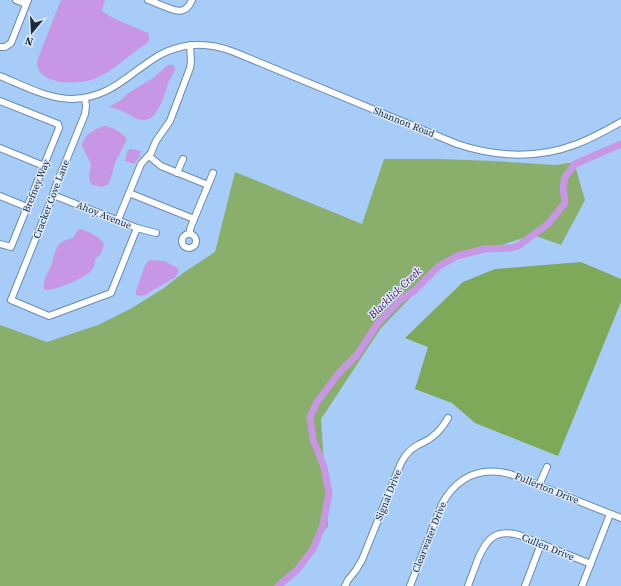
<svg xmlns="http://www.w3.org/2000/svg" width="621" height="586" font-family="'Source Serif 4',serif">
	<style>
		.green { fill: #8aaf6c }
		.forest { fill: #7da958 }
		.water { fill: #c796e4 }
		.lines { fill: none; stroke-linecap: round; stroke-linejoin: round }
		.river { stroke: #c796e4; stroke-width: 7 }
		.minor-casing { stroke: #688cb4; stroke-width: 8 }
		.minor { stroke: #fff; stroke-width: 6 }
		.labels { text-anchor: middle; dominant-baseline: central; stroke-width: 3; stroke-linejoin: round; paint-order: stroke }
		.street-label { font-size: 10px; fill: #1d2b3c; stroke: #dbeafc }
		.water-label { font-size: 11px; font-style: italic; fill: #490465; stroke: #dbeafc }
	</style>
	<rect width="100%" height="100%" fill="#a6ccf7"/>
	<path class="green" d="M384,159H437L494,161L556,165L574,162L585,200L561,245L533,235L444,263L381,328L321,419L328,526L288,577L275,586H0V325L47,342L98,325L132,308L164,288L183,273L215,252L235,172L362,224Z"/>
	<path class="forest" d="M581,262L621,279V302L558,456L475,423L452,403L415,389L428,347L405,338L463,282L495,269Z"/>
	<g class="water">
		<path d="M61,0H105L103,6L102,11L113,18L148,33C149,36 150,39 148,42C145,45 141,47 138,49C124,60 111,72 94,79C79,85 36,86 37,61Z"/>
		<path d="M168,65H174L175,70C173,74 171,77 169,81C165,92 159,119 145,120C137,121 129,114 122,111C118,109 114,108 109,107L121,100L127,94L153,78Z"/>
		<path d="M104,126C111,126 123,133 127,139L115,163L110,181L107,185L101,187L93,185L90,182L89,176L91,164L82,146C84,134 93,130 104,126Z"/>
		<path d="M130,149L141,151L140,155H141L134,164L125,161L127,152Z"/>
		<path d="M81,229C89,232 99,236 104,244L101,254L95,259C95,265 93,270 89,273C80,280 56,290 46,290L44,289C43,280 47,275 50,268C53,261 55,246 62,242C69,237 73,242 77,231Z"/>
		<path d="M149,260L164,261L178,268C179,273 177,276 174,278L148,293L147,295L138,296L136,294V291L145,265Z"/>
	</g>
	<g class="lines">
		<path class="river" d="M278,586L297,570L313,549L323,525L329,493L324,467L313,439L310,417L317,402L339,373L357,355L378,323L400,300L414,291L439,266L457,256L484,249L511,248L518,246L548,224L565,203L563,188L565,177L575,164L621,144"/>
		<defs>
			<g id="minor">
				<path d="M16,0L26,4"/>
				<path d="M148,0C154,2 160,5 166,7C178,12 186,14 192,0"/>
				<path d="M0,47H5L11,43L28,0"/>
				<path d="M0,76C22,85 48,99 72,99C111,98 128,74 158,56C182,42 209,42 234,52L457,144C496,157 538,159 577,144C592,138 607,130 621,122"/>
				<path d="M85,98L86,106L85,114L55,188L53,195L48,208L11,300L49,316L111,293L137,228"/>
				<path d="M0,101L58,124L59,128L11,247L0,244"/>
				<path d="M0,148L44,166"/>
				<path d="M149,156L161,166L208,185"/>
				<path d="M177,173L183,159"/>
				<path d="M129,193L194,219"/>
				<path d="M53,195L137,228L156,233"/>
				<path d="M0,196L27,207"/>
				<path d="M118,220L141,164L151,153L156,141L170,121L190,68L191,62L190,45"/>
				<circle cx="189" cy="241" r="7"/>
				<path d="M190,234V229L213,173"/>
				<path d="M539,485L547,467"/>
				<path d="M345,586L348,580L356,570L362,560L401,463C405,455 410,449 418,445C423,442 428,441 432,437C439,432 444,425 448,418"/>
				<path d="M410,586L442,504C457,477 479,466 510,474L621,518"/>
				<path d="M468,586C471,577 475,568 478,559C487,538 496,529 519,535L591,564"/>
				<path d="M525,586L541,544"/>
				<path d="M582,586L610,514"/>
			</g>
		</defs>
		<use href="#minor" class="minor-casing"/>
		<use href="#minor" class="minor"/>
	</g>
	<g class="labels">
		<g class="street-label">
			<text transform="translate(404 122) rotate(22)">Shannon Road</text>
			<text transform="translate(36 186) rotate(-68)">Brefney Way</text>
			<text transform="translate(51 199) rotate(-69)">Cracker Cove Lane</text>
			<text transform="translate(104 215) rotate(22)">Ahoy Avenue</text>
			<text transform="translate(547 488) rotate(22)">Fullerton Drive</text>
			<text transform="translate(388 495) rotate(-68)">Signal Drive</text>
			<text transform="translate(429 537) rotate(-68)">Clearwater Drive</text>
			<text transform="translate(548 547) rotate(22)">Cullen Drive</text>
		</g>
		<g class="water-label">
			<text transform="translate(395 293) rotate(-44)">Blacklick Creek</text>
		</g>
	</g>
	<g transform="translate(32 32) rotate(198)" stroke="#dbeafc" stroke-width="3" paint-order="stroke">
	<path d="M0-3L7 15L0 10L-7 15Z" fill="#1d2b3c"/>
	<text y="-6" font-size="11" font-weight="bold" text-anchor="middle" fill="#1d2b3c">N</text>
	</g>
</svg>
